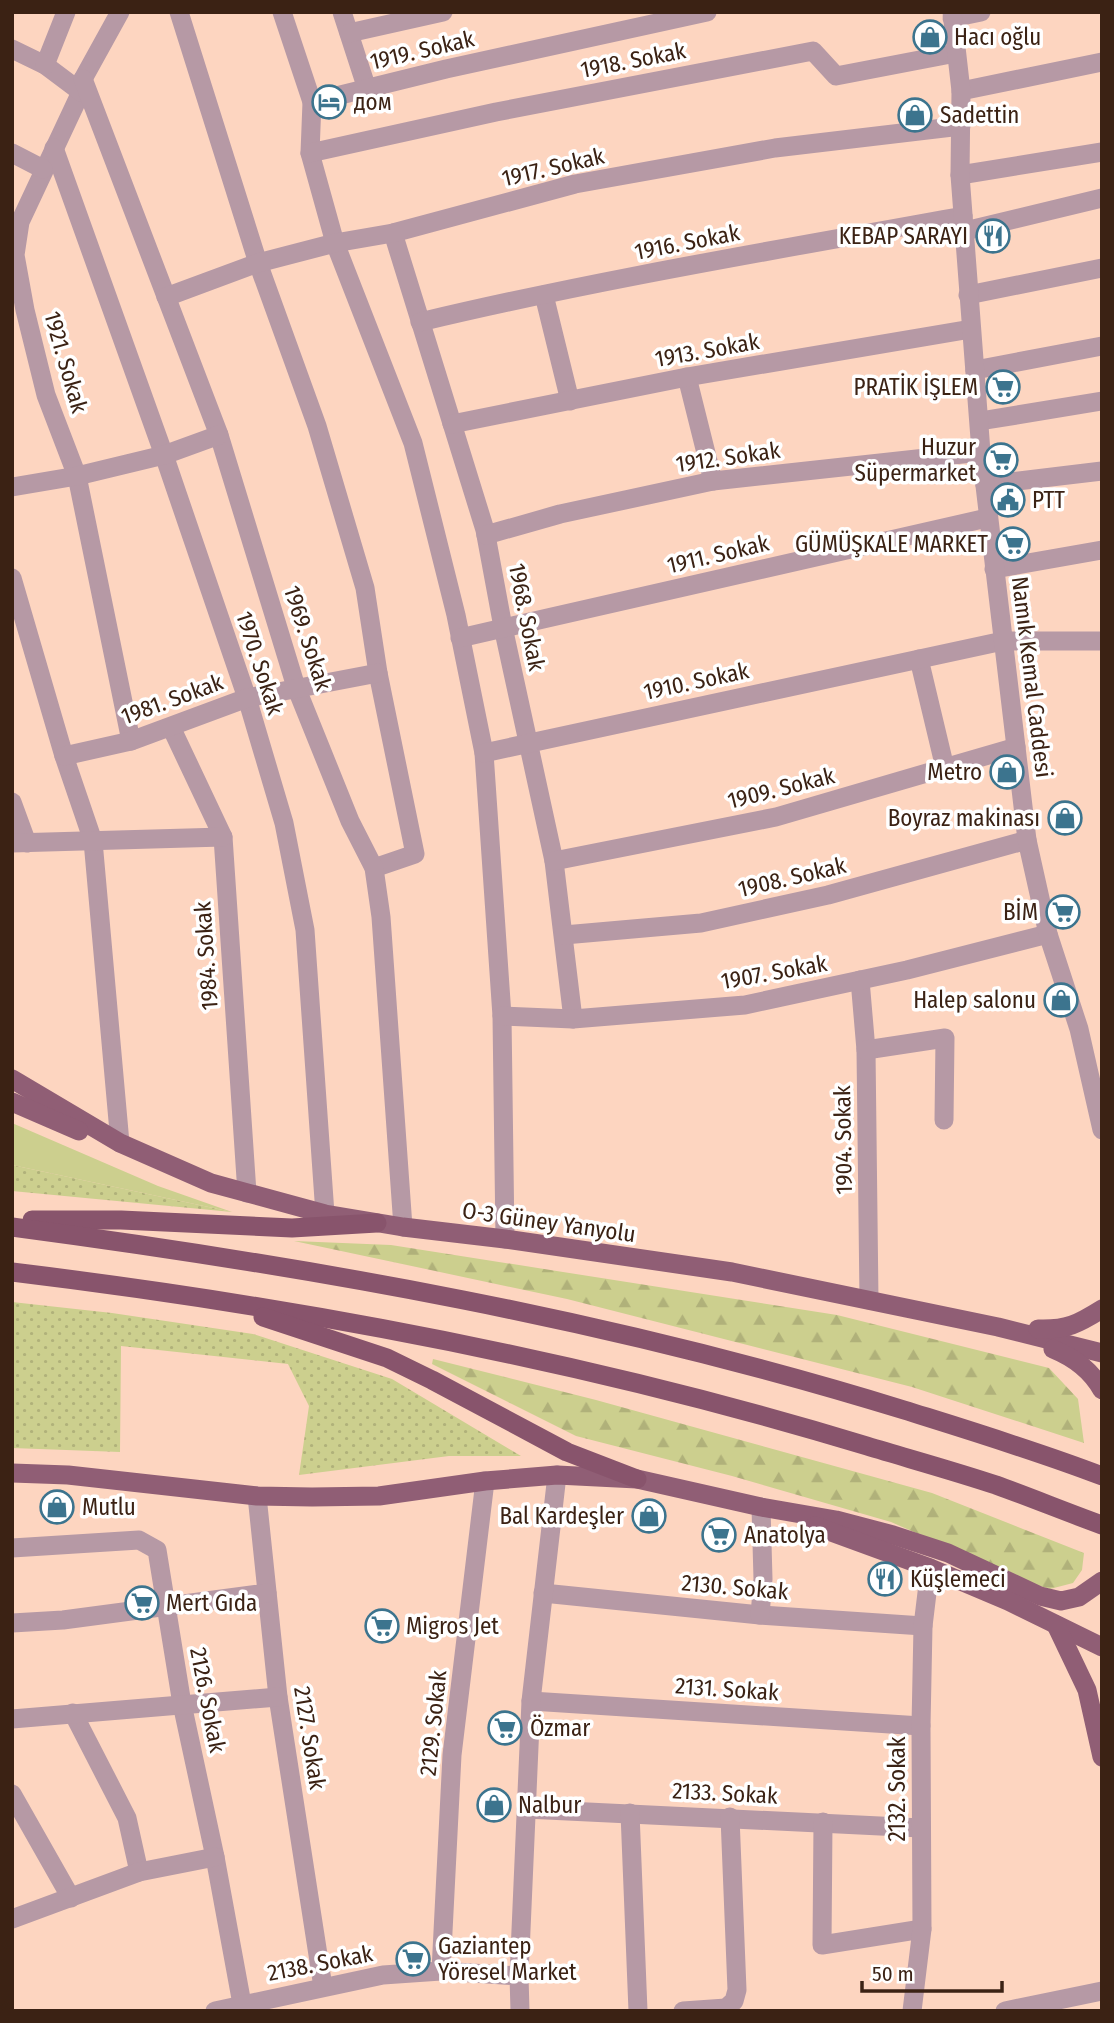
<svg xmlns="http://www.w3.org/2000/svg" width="1114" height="2023" font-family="'Fira Sans Condensed',sans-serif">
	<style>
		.grass { fill: url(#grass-dots) }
		.forest { fill: url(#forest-firs) }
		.park { fill: #cccf8e }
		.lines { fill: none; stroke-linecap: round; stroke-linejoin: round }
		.minor { stroke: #b699a5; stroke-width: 19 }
		.tertiary { stroke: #b699a5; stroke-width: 19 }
		.primary { stroke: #905e75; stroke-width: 19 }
		.trunk { stroke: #88546c; stroke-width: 19 }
		.labels { text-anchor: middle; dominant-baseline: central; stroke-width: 7; stroke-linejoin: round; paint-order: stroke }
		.poi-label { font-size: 23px; fill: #3b2214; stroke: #fff; text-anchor: start }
		.street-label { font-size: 23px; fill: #3b2214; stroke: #fff }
	</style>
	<defs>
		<pattern id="grass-dots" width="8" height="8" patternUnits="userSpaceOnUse" patternTransform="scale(1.75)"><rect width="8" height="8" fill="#cccf8e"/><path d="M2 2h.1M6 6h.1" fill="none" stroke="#b0b17a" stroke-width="1.8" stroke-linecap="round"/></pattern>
		<pattern id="forest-firs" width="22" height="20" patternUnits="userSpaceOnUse" patternTransform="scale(1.75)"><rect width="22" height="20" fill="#cccf8e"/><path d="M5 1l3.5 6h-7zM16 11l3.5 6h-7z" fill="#b0b17a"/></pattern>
	</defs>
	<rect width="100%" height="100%" fill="#fdd5c0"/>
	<g class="grass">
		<path d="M12,1165L232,1212L12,1191Z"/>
		<path d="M12,1302L112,1313L253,1334L392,1379L521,1456H449L299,1475L309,1406L288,1364L121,1346L120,1452L12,1448Z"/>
	</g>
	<g class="forest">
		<path d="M294,1241L391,1245L837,1315L1049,1368L1078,1399L1084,1443L912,1387L567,1299Z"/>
		<path d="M433,1359L596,1400L932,1493L1084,1553L1082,1570L1073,1583L1050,1589L1033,1584L891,1522L732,1476L576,1436L432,1364Z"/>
	</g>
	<path class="park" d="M12,1123L158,1186L232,1212L12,1165Z"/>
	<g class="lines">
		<g class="minor">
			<path d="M120,12L83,79L81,92L20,222L15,255L25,310L46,395L77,476L131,741"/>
			<path d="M179,12L258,263L317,426L365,588L378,673L415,854L374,868"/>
			<path d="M282,12L312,102L310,153L335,243L413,443L456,615L484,753L502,1016L505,1239"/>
			<path d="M342,12L367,89"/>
			<path d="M952,18L981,12"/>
			<path d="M349,33L443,12"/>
			<path d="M12,49L45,65L81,92"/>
			<path d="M45,65L66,12"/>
			<path d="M83,79L219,435L296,687L350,821L374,868L381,917L403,1227"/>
			<path d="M961,91L1102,62"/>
			<path d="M312,102L446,69L707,12"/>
			<path d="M54,148L164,455L247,698L284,823L305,930L325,1214"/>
			<path d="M12,153L43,169"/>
			<path d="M310,153L496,112L813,51L836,76L956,53"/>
			<path d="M960,175L1102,152"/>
			<path d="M965,231L1102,198"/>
			<path d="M393,233L485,530L503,627L554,861L573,1019"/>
			<path d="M544,295L570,401"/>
			<path d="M968,295L1102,268"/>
			<path d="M166,297L258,263L335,243L393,233L575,184L775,148L961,126"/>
			<path d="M420,322C600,279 782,249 963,216"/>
			<path d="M975,370L1102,346"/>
			<path d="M687,377L713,481"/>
			<path d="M980,421L1102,401"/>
			<path d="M452,424L687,377L971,329"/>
			<path d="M985,485L1102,471"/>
			<path d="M12,487L77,476L164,455L219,435"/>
			<path d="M486,535L560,514L713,481L981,452"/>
			<path d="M994,569L1102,550"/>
			<path d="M12,578L64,756L93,841L120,1143"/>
			<path d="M460,638L987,518"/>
			<path d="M919,659L945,768"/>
			<path d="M171,727L223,837L247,1193"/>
			<path d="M484,753L1003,641H1102"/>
			<path d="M64,756L131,741L247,698L378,673"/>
			<path d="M12,802L27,843"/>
			<path d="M12,843L223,837"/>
			<path d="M554,861L776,817L1016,747"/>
			<path d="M564,935L701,923L828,895L1027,840"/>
			<path d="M860,980L866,1050L869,1300"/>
			<path d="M502,1016L573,1019L745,1005L907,970L1048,934"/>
			<path d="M866,1050L945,1038L944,1120"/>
			<path d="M257,1496L278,1697L323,1987"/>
			<path d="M12,1548L139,1540L157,1550L182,1704L215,1857L242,2004"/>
			<path d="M543,1593L760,1615L923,1626"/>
			<path d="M760,1615L763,1579L761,1507"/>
			<path d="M12,1623L63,1620L267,1593"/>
			<path d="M531,1701L921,1726"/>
			<path d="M73,1713L127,1818L139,1872"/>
			<path d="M12,1719L278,1697"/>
			<path d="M12,1794L71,1898"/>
			<path d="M526,1809L921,1828"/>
			<path d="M630,1813L638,2011"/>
			<path d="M823,1822L822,1945L922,1929"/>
			<path d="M12,1919L139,1872L215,1857"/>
			<path d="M441,1971L452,1755L485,1481"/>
			<path d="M215,2011L383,1975L441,1971L519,1976"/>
			<path d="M520,2011L519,1976L531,1701L557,1475"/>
			<path d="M683,2011L726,2008L734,2001L737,1990L730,1817"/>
			<path d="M912,2011L922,1929L921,1726L923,1626L930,1568"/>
			<path d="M1005,2011L1102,1991"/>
		</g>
		<path class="tertiary" d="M952,12L961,91L960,175L981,452L1027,840L1048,934L1079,1029L1102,1130"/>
		<g class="primary">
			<path d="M12,1079L120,1143L211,1183L325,1214L403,1227L505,1239L732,1272L998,1327L1102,1353"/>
			<path d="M12,1102L79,1131"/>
			<path d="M1038,1329C1067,1330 1078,1324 1102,1309"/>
			<path d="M1053,1349C1075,1358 1091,1370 1102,1390"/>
			<path d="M12,1473L68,1475L257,1496L312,1497L379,1496L485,1481L557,1475L637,1479L761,1507L836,1520L893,1535L948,1553L1040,1596L1061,1601L1079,1597L1102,1581"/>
			<path d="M815,1526L930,1568L1008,1601L1102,1647"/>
			<path d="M1056,1625L1087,1690L1102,1757"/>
		</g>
		<g class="trunk">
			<path d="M32,1220H121L292,1228L377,1223"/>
			<path d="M12,1227C314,1267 613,1320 904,1410C971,1431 1037,1451 1102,1476"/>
			<path d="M12,1272C301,1307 588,1361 867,1446C910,1459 954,1471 996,1485C1032,1498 1066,1512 1102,1525"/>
			<path d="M263,1317L387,1358L432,1380L567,1452L637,1479"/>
		</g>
	</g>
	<defs>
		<symbol id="shop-ring" viewBox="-11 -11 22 22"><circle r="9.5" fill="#fff" stroke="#3c748e" stroke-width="1.5"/><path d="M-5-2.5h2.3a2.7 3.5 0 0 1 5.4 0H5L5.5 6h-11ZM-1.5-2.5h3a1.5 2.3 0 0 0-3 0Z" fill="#3c748e"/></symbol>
		<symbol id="hotel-ring" viewBox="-11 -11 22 22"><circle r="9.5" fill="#fff" stroke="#3c748e" stroke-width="1.5"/><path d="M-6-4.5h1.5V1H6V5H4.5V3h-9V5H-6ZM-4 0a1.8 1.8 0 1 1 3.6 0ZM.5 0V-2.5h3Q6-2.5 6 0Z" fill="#3c748e"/></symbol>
		<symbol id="restaurant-ring" viewBox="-11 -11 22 22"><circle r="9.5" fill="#fff" stroke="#3c748e" stroke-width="1.5"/><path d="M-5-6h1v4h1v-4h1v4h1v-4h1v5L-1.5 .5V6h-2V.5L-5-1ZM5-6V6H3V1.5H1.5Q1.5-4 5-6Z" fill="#3c748e"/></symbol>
		<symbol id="supermarket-ring" viewBox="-11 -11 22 22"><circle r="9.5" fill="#fff" stroke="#3c748e" stroke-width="1.5"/><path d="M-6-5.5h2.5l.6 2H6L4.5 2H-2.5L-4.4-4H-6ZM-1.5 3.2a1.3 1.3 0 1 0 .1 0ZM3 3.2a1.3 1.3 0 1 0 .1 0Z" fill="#3c748e"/></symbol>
		<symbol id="civic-ring" viewBox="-11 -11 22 22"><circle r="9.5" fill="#fff" stroke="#3c748e" stroke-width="1.5"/><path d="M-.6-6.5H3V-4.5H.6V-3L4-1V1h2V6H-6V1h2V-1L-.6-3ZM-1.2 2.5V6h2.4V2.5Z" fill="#3c748e"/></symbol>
	</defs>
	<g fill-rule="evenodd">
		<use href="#shop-ring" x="911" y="18" width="38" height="38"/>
		<use href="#hotel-ring" x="310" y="83" width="38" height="38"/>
		<use href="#shop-ring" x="896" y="96" width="38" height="38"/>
		<use href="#restaurant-ring" x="974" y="217" width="38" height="38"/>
		<use href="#supermarket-ring" x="984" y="368" width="38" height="38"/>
		<use href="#supermarket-ring" x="982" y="441" width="38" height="38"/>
		<use href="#civic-ring" x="989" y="481" width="38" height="38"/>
		<use href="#supermarket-ring" x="994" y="525" width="38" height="38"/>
		<use href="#shop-ring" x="988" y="753" width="38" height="38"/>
		<use href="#shop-ring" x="1046" y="799" width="38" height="38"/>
		<use href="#supermarket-ring" x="1044" y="893" width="38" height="38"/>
		<use href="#shop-ring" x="1042" y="981" width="38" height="38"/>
		<use href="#shop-ring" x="38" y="1488" width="38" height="38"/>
		<use href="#shop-ring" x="630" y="1497" width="38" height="38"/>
		<use href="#supermarket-ring" x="700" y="1516" width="38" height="38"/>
		<use href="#restaurant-ring" x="866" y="1560" width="38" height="38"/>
		<use href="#supermarket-ring" x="123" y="1584" width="38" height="38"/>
		<use href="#supermarket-ring" x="363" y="1607" width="38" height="38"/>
		<use href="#supermarket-ring" x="486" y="1709" width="38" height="38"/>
		<use href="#shop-ring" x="475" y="1786" width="38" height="38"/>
		<use href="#supermarket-ring" x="394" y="1940" width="38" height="38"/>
	</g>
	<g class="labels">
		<g class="poi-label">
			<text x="954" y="37">Hacı oğlu</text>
			<text x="354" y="102">дом</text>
			<text x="940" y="115">Sadettin</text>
			<text x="968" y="236" text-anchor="end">KEBAP SARAYI</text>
			<text x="978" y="387" text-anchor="end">PRATİK İŞLEM</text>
			<text x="976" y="447" text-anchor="end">Huzur<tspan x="976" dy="26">Süpermarket</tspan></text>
			<text x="1032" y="500">PTT</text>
			<text x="988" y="544" text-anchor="end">GÜMÜŞKALE MARKET</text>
			<text x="982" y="772" text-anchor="end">Metro</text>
			<text x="1040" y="818" text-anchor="end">Boyraz makinası</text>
			<text x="1038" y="912" text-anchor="end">BİM</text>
			<text x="1036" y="1000" text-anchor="end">Halep salonu</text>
			<text x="82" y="1507">Mutlu</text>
			<text x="624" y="1516" text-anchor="end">Bal Kardeşler</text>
			<text x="744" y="1535">Anatolya</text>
			<text x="910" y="1579">Küşlemeci</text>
			<text x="166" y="1603">Mert Gıda</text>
			<text x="406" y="1626">Migros Jet</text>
			<text x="530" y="1728">Özmar</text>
			<text x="518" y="1805">Nalbur</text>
			<text x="438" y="1946">Gaziantep<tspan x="438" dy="26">Yöresel Market</tspan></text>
		</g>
		<g class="street-label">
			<text transform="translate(422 50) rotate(-13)">1919. Sokak</text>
			<text transform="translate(633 60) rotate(-11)">1918. Sokak</text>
			<text transform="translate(553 167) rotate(-13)">1917. Sokak</text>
			<text transform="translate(687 242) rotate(-11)">1916. Sokak</text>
			<text transform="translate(707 350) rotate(-10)">1913. Sokak</text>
			<text transform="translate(66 362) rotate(74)">1921. Sokak</text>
			<text transform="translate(728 457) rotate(-8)">1912. Sokak</text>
			<text transform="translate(718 554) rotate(-13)">1911. Sokak</text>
			<text transform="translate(527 617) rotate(79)">1968. Sokak</text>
			<text transform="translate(308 638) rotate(72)">1969. Sokak</text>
			<text transform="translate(260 663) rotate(72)">1970. Sokak</text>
			<text transform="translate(1032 677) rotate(83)">Namık Kemal Caddesi</text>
			<text transform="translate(696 681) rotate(-12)">1910. Sokak</text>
			<text transform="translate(172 699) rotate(-20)">1981. Sokak</text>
			<text transform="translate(781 788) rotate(-14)">1909. Sokak</text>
			<text transform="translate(792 877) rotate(-13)">1908. Sokak</text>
			<text transform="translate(206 956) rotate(-94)">1984. Sokak</text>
			<text transform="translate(774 972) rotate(-10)">1907. Sokak</text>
			<text transform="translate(843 1140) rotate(-91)">1904. Sokak</text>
			<text transform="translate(549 1222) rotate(8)">O-3 Güney Yanyolu</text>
			<text transform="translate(735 1587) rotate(5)">2130. Sokak</text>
			<text transform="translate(727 1689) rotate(4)">2131. Sokak</text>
			<text transform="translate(208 1700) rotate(79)">2126. Sokak</text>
			<text transform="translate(433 1723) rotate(-84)">2129. Sokak</text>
			<text transform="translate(310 1738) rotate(81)">2127. Sokak</text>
			<text transform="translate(897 1789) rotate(-90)">2132. Sokak</text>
			<text transform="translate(725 1793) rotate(3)">2133. Sokak</text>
			<text transform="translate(320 1963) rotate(-11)">2138. Sokak</text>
		</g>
	</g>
	<rect width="1114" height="2023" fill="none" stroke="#3b2214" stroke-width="28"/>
	<path d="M862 1981v10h140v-10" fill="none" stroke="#3b2214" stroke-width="3.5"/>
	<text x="872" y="1981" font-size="21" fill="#3b2214" stroke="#ffffff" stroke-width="5" paint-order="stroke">50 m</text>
</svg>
